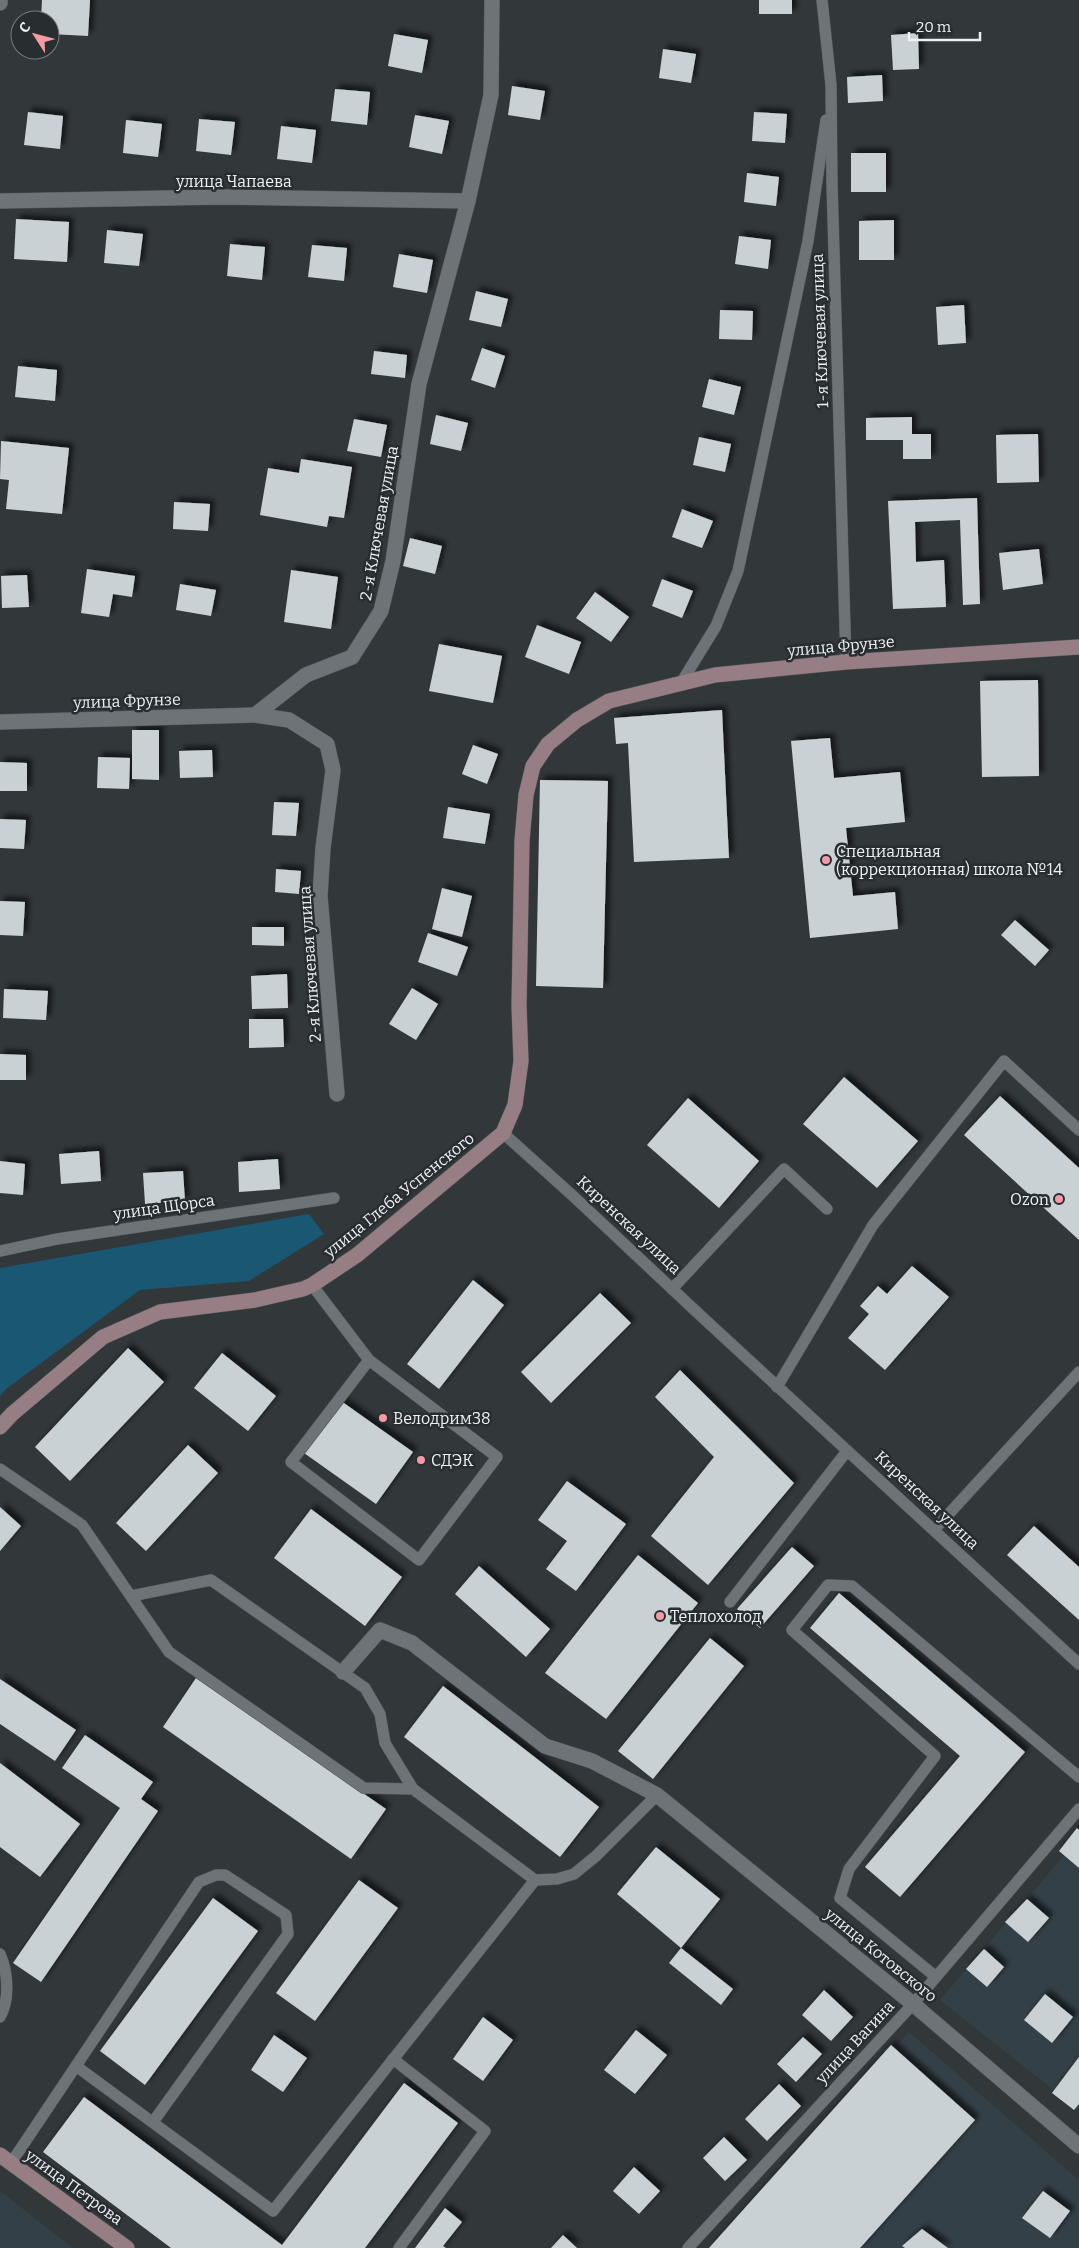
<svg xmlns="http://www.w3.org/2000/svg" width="1079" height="2248" font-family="Bitter,serif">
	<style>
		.built { fill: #344047 }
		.green { fill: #1a5772 }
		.building { fill: #cad1d5; filter: url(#shadow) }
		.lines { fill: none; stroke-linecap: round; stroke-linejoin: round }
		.lane-casing { stroke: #505558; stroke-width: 12 }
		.street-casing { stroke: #505558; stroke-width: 16 }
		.secondary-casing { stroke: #505558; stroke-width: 16 }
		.lane { stroke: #6d7376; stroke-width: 11 }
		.street { stroke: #6d7376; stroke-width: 15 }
		.secondary { stroke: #977e84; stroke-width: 15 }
		.poi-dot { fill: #f49aa5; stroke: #282d30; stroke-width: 2 }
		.labels { text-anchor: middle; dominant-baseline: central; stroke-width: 5; stroke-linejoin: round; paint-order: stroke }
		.street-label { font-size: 16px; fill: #edf1f3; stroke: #282d30 }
		.poi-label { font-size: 16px; fill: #edf1f3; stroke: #282d30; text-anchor: start }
	</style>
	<defs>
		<filter id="shadow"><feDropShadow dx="4.5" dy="-4.5" stdDeviation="2.5" flood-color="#0009"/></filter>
	</defs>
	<rect width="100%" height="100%" fill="#32373a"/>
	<g class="built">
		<path d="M1079,1838V2110L940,2000Z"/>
		<path d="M909,2032L1079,2180V2248H724Z"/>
		<path d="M0,2191L73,2248H0Z"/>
	</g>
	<path class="green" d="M309,1214L324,1234L249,1281L140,1290L6,1389L0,1396V1268Z"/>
	<g class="building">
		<path d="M42,0H90L88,36L50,34V20H41Z"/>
		<rect x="759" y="0" width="33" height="14"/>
		<path d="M918,33L919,69L893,70L891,35Z"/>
		<path d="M394,34L428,40L422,73L388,66Z"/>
		<path d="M663,49L696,54L691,83L659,78Z"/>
		<path d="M882,75L883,101L848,103L847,77Z"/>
		<path d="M512,86L545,91L540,120L508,115Z"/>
		<path d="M335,89L370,92L367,125L331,121Z"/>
		<path d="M28,112L63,116L60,149L24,145Z"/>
		<path d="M754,112L787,114L785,143L752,141Z"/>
		<path d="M415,115L449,121L442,154L409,147Z"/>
		<path d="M199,119L235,122L231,155L196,151Z"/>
		<path d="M126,120L162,124L158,157L123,153Z"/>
		<path d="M281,126L316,130L312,163L277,159Z"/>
		<rect x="851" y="153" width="35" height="39"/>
		<path d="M747,173L779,177L776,206L744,202Z"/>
		<path d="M16,219L69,222L67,262L14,259Z"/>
		<path d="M894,220V260H859V221Z"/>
		<path d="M107,230L143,234L139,266L104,263Z"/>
		<path d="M739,236L771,240L768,269L735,264Z"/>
		<path d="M230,244L265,247L262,280L227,276Z"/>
		<path d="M312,245L347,248L344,281L308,277Z"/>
		<path d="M399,254L433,260L427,293L393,287Z"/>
		<path d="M476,291L508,299L501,327L469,320Z"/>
		<path d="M964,305L966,343L938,345L936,307Z"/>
		<path d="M720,310L753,311L752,340L719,339Z"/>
		<path d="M482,348L505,356L495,388L471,380Z"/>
		<path d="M374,351L407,355L405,378L371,374Z"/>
		<path d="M18,366L57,370L55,401L15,397Z"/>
		<path d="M709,379L741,387L734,415L702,407Z"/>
		<path d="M436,415L468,423L461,451L430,444Z"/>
		<path d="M912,417V434H931V459H903V440H866V418Z"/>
		<path d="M354,419L387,425L381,457L347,451Z"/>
		<path d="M1038,434L1039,482L997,483L996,435Z"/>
		<path d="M699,437L731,444L725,472L693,465Z"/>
		<path d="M1,441L69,448L62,514L6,509L9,480L0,479Z"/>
		<path d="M301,459L352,467L344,518L329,516L327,527L260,515L268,468L299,473Z"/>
		<path d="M977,498L980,604L963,605L960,520L915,522L916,562L944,560L946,607L893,609L888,501Z"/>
		<path d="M174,502L210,504L208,531L173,529Z"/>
		<path d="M682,509L713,521L702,548L672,537Z"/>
		<path d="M410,538L442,546L435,574L403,566Z"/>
		<path d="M1039,549L1043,584L1003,590L999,553Z"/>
		<path d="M87,569L135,576L132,597L113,594L109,617L81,613Z"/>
		<path d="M291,570L338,577L331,629L284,622Z"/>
		<path d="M27,575L29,607L2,608L1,576Z"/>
		<path d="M662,579L693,591L682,618L652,606Z"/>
		<path d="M180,584L216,590L211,616L176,610Z"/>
		<path d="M595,592L629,617L611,642L576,618Z"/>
		<path d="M537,625L581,642L569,674L525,657Z"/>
		<path d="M439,644L502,656L493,703L429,691Z"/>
		<path d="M1038,680L1039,776L982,777L980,681Z"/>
		<path d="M722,710L729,858L634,862L628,743L616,744L614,718Z"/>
		<path d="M132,730H159V780L132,779Z"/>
		<path d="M830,738L834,778L900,772L905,822L846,828L853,896L895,892L898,929L810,938L791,741Z"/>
		<path d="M473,745L498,754L487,784L462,774Z"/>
		<path d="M212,750L213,777L180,778L179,751Z"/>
		<path d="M98,757L130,758L129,789L97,788Z"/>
		<path d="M0,762L27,763V791H0Z"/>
		<path d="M540,780L608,781L603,988L536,986Z"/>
		<path d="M274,802L299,803L296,836L272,835Z"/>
		<path d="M448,807L490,814L485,844L443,838Z"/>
		<path d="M0,819L26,820L24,849L0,848Z"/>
		<path d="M276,869L301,871L299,894L275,892Z"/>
		<path d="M442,888L472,896L462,937L432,929Z"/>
		<path d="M0,901L25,902L23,936L0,935Z"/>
		<path d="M1015,920L1049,950L1035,966L1001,935Z"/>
		<path d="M252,927H284V946L252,945Z"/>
		<path d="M428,933L468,947L457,976L418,962Z"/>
		<path d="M287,974L288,1008L252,1009L251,976Z"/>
		<path d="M412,988L438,1004L416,1040L389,1024Z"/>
		<path d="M4,989L48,991L46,1020L3,1018Z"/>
		<path d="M249,1019H283L284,1047L249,1048Z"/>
		<path d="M0,1054L26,1055V1080H0Z"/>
		<path d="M844,1077L918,1141L877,1188L803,1124Z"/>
		<path d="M1000,1096L1079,1168V1240L964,1135Z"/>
		<path d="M688,1098L759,1161L719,1208L647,1145Z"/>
		<path d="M99,1151L101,1181L61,1184L59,1154Z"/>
		<path d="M278,1159L280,1189L239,1192L238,1162Z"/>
		<path d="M0,1161L25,1164L23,1195L0,1193Z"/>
		<path d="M183,1171L185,1201L145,1204L143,1173Z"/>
		<path d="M912,1266L949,1297L885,1370L848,1338L869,1314L860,1306L878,1286L887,1294Z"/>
		<path d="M473,1280L504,1305L439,1389L407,1364Z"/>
		<path d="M600,1293L631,1323L551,1403L521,1372Z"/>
		<path d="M128,1348L164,1382L70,1481L35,1447Z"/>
		<path d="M222,1353L276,1396L248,1431L194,1388Z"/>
		<path d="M680,1370L794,1483L708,1585L651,1536L714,1457L655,1397Z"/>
		<path d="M341,1401L413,1452L376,1504L304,1453Z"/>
		<path d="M188,1445L218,1473L146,1551L116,1523Z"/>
		<path d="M567,1481L626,1524L576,1591L546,1569L567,1541L538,1520Z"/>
		<path d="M0,1507L21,1526L0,1551Z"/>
		<path d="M311,1509L402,1577L365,1626L274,1558Z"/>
		<path d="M1034,1526L1079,1567V1620L1007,1555Z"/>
		<path d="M792,1547L814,1566L760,1628L737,1609Z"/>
		<path d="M638,1555L698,1603L606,1719L545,1673Z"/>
		<path d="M479,1566L550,1629L526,1657L455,1594Z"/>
		<path d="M839,1593L1025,1752L900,1897L865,1867L960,1756L810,1628Z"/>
		<path d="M710,1638L744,1666L653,1779L618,1751Z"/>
		<path d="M196,1678L386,1809L351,1859L163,1727Z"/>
		<path d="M0,1679L76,1730L55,1761L0,1724Z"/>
		<path d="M443,1686L599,1807L560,1857L404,1737Z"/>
		<path d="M85,1735L153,1782L141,1799L158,1811L41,1982L13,1963L120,1808L62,1768Z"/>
		<path d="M0,1763L80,1824L40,1877L0,1847Z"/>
		<path d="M1077,1828L1079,1830V1868L1059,1851Z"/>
		<path d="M656,1847L720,1899L681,1948L617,1894Z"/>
		<path d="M359,1880L398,1908L315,2021L276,1993Z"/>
		<path d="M213,1898L258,1931L145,2085L100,2051Z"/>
		<path d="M1027,1899L1049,1918L1028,1942L1005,1922Z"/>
		<path d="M681,1948L733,1989L721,2005L669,1963Z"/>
		<path d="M984,1949L1004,1967L987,1987L966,1969Z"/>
		<path d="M824,1990L853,2017L831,2041L802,2015Z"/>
		<path d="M1045,1994L1073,2017L1052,2043L1024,2020Z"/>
		<path d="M483,2017L513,2040L483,2081L453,2059Z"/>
		<path d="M636,2030L667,2055L635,2094L604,2070Z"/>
		<path d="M274,2035L307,2058L283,2092L251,2070Z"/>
		<path d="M803,2037L822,2054L796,2082L777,2064Z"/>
		<path d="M891,2045L975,2120L860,2248H709Z"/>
		<path d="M1079,2057V2104L1074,2110L1052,2093Z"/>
		<path d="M404,2083L458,2123L365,2248H171L43,2152L84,2097L282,2245Z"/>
		<path d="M779,2084L801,2106L767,2141L745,2119Z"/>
		<path d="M724,2137L747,2160L725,2181L703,2158Z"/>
		<path d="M634,2167L660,2191L639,2214L613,2191Z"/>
		<path d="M1043,2191L1070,2211L1050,2238L1022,2218Z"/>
		<path d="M445,2208L462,2222L443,2246L446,2248H415Z"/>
		<path d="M922,2229L948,2248H905L902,2246Z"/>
		<path d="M563,2235L577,2248H551Z"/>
	</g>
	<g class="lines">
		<defs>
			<g id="lane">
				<path d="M822,0L831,85L832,184L846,662"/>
				<path d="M681,683L716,626L738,571L808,241L826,120"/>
				<path d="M503,1133L572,1195L701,1316L1079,1664"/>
				<path d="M0,1251L57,1239L334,1198"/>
				<path d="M312,1285L369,1360L291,1462L419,1560L497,1457L369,1360"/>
				<path d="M672,1289L784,1169L827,1209"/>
				<path d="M777,1387L873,1225L1004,1061L1079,1130"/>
				<path d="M0,1469L82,1525L169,1652L364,1788L413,1789L535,1880L273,2211L76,2066"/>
				<path d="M934,1530L1079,1372"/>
				<path d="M131,1596L211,1580L365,1688L380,1714L385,1743L413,1789"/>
				<path d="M730,1602L847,1451"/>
				<path d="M535,1880L557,1879L574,1874L596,1856L657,1795"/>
				<path d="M0,1954C8,1972 10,2000 0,2017"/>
				<path d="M936,1977L840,1898L849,1869L935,1756L792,1630L828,1585L852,1586L1079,1777"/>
				<path d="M393,2059L485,2131L399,2248"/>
				<path d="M11,2163L199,1882L216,1875H225L286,1915L288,1934L153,2122"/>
				<path d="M688,2248L913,2004L1079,1809"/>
			</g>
			<g id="street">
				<path d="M0,3V0"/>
				<path d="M0,201L222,197L468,201"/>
				<path d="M0,722L255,715"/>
				<path d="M337,1094L320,896L323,848L333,770L327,744L289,720L255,715L306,675L352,657L381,611L393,561L419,384L468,201L491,95L492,0"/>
				<path d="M343,1672L380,1630L412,1643L545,1746L592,1761L657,1795L913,2004L1079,2146"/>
			</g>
			<g id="secondary">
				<path d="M0,1427L12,1414L103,1337L160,1312L255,1300L303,1289L312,1285L357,1255L503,1133L515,1105L521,1061L519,1006L522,841L526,795L533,766L548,744L577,720L609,701L715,675L846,662L1079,647"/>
				<path d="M0,2155L127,2248"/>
			</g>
		</defs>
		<use href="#lane" class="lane-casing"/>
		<use href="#street" class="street-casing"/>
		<use href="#secondary" class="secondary-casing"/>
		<use href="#lane" class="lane"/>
		<use href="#street" class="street"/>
		<use href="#secondary" class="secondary"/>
	</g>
	<g class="poi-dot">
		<circle cx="826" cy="860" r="5"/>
		<circle cx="1059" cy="1199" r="5"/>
		<circle cx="383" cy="1418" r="5"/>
		<circle cx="421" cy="1460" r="5"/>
		<circle cx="660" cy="1616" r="5"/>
	</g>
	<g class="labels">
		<g class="street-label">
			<text x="234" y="181">улица Чапаева</text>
			<text transform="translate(820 331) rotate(-92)">1-я Ключевая улица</text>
			<text transform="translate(379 523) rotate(-80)">2-я Ключевая улица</text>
			<text transform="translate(841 646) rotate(-5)">улица Фрунзе</text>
			<text transform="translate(127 701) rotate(-2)">улица Фрунзе</text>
			<text transform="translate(310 964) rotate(-94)">2-я Ключевая улица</text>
			<text transform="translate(399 1195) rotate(-39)">улица Глеба Успенского</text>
			<text transform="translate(164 1207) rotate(-8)">улица Щорса</text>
			<text transform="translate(629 1225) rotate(43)">Киренская улица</text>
			<text transform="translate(927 1500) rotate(43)">Киренская улица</text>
			<text transform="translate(881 1955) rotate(39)">улица Котовского</text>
			<text transform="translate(855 2042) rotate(-47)">улица Вагина</text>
			<text transform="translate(74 2187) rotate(36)">улица Петрова</text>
		</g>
		<g class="poi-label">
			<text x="836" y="851">Специальная<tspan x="836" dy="18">(коррекционная) школа №14</tspan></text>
			<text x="1049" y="1199" text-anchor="end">Ozon</text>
			<text x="393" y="1418">Велодрим38</text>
			<text x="431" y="1460">СДЭК</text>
			<text x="670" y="1616">Теплохолод</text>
		</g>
	</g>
	<g transform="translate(35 35) rotate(306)"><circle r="24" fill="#282d30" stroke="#777b7e"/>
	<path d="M0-4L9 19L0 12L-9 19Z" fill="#f49aa5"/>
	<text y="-8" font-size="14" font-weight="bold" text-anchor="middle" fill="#edf1f3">С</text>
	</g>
	<path d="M909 32v8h71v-8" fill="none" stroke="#edf1f3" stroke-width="2.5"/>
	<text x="916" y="32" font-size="15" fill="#edf1f3" stroke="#282d30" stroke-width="4" paint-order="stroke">20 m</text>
</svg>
